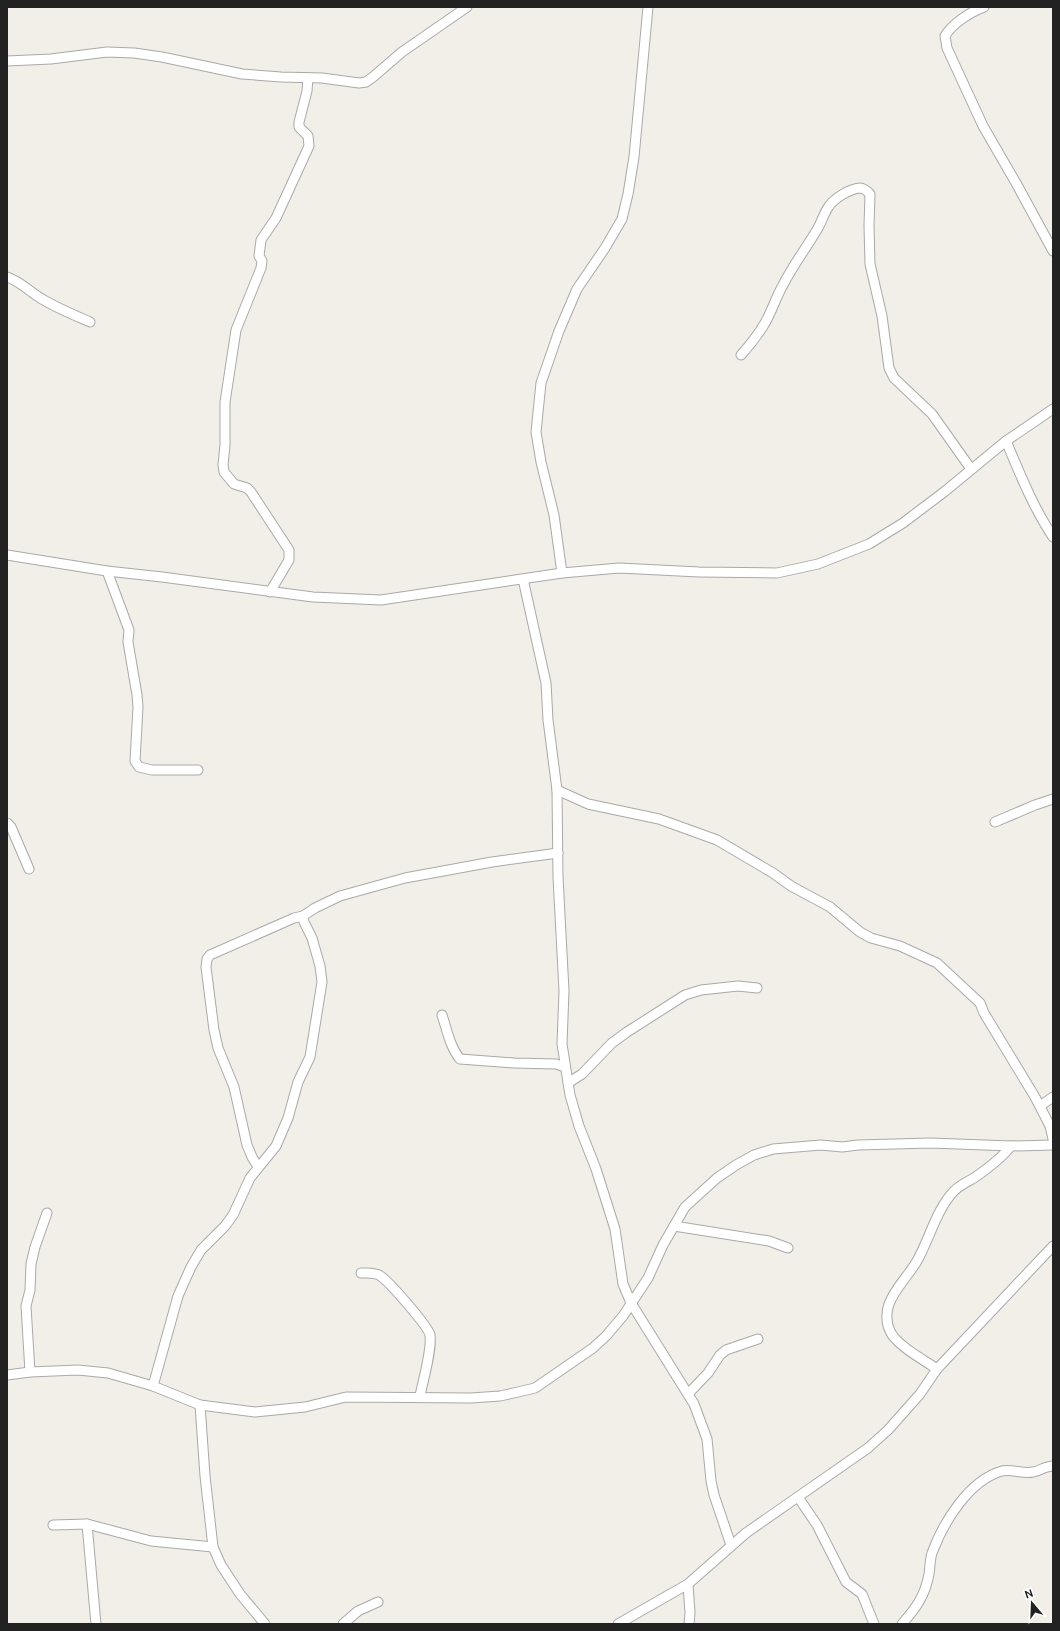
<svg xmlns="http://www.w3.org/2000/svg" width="1060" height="1631" font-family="Ubuntu,sans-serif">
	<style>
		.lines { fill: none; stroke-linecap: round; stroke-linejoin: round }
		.minor-casing { stroke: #a9a9a9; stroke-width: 11 }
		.minor { stroke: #fff; stroke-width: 9 }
	</style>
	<rect width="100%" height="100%" fill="#f2efe9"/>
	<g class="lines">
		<defs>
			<g id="minor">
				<path d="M984,7C970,12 952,24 945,36L947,48L983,126L1016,183L1053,251"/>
				<path d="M7,61L51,59L107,52L134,53L162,57L242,74L281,77L322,78L359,83L366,82L373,77L402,52L467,7"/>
				<path d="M7,277C20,281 30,292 42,299C57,308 74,315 90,322"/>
				<path d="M741,355C750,345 758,335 765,323C772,311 776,297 783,285C793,265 807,247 818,228C822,221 824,213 829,206C835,198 849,189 860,188C864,188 867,191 870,194L869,226L870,264L882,316L889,368L894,378L932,414L971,469"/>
				<path d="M1006,441C1020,474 1033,507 1053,537"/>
				<path d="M7,555L107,571L162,577L313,597L381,600L562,573L619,568L699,572L777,573L818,564L869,544L903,523L944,492L1006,441L1053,409"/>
				<path d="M107,571L129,630L128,642L137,695L138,707L135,761L139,767L152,770H198"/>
				<path d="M562,573L554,515L541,462L536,432L541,383L559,331L577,289L605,248L622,219L628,194L634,157L648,7"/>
				<path d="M523,579L546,683L548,720L557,790L558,877L564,991L562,1044L570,1095L579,1126L596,1169L615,1229L623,1284L631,1303L694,1404L707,1439L711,1481L714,1495L731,1545"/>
				<path d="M270,592L289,560V550L251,492L247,488L234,484L224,472L223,465L225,445V402L236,330L261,268L262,261L259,256L261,240L276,218L309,146L308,136L299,127V122L307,91L308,78"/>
				<path d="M557,790L588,804L659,819L717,840L773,873L791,886L830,907L860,932L871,938L900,946L937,963L980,1003L984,1013L1035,1097L1050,1126L1053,1139"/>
				<path d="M995,822L1035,805L1053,799"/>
				<path d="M7,823L11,827L29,869"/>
				<path d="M442,1015C447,1030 450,1047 460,1059L514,1063L556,1064L565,1067"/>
				<path d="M568,1083L582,1074L612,1043L627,1032L685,995L701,990L738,986L757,988"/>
				<path d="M1040,1106L1053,1097"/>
				<path d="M258,1167L252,1157L247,1145L234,1087L218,1048L214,1030L206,967L207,959L210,955L294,918L303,916L315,908L340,896L405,878L492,862L558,853"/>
				<path d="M674,1226L769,1241L788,1248"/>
				<path d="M361,1273C367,1273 373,1272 379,1275C388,1280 428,1326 430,1335C432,1351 423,1380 420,1396"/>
				<path d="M937,1369C924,1360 896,1345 890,1331C886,1323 886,1312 889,1304C895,1288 909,1275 917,1261C930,1238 936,1210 954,1191C960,1185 967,1182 974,1178C987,1169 1001,1159 1011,1146"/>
				<path d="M30,1372L26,1306L30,1290L31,1264L35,1247L47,1213"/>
				<path d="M7,1375L30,1372L78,1370L108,1373L153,1386L200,1405L255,1412L305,1407L346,1397L471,1398L500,1396L518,1392L535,1388L593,1348L606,1336L623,1316L648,1278L663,1245L685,1207L717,1178L736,1165L754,1155L773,1149L821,1145L842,1147L858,1145L931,1143L1011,1146L1053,1145"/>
				<path d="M153,1386L178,1296L191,1267L201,1250L225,1226L233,1215L250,1178L276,1146L288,1118L298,1082L310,1057L322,982L320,966L312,938L304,922L303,916"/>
				<path d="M688,1394L708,1373L720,1355L726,1350L758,1339"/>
				<path d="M200,1405L205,1476L213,1547L221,1565L240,1594L265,1624"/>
				<path d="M798,1497L817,1525L846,1582L862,1594L874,1624"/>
				<path d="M87,1524L96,1624"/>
				<path d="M53,1525L87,1524L151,1541L213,1547"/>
				<path d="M688,1584L690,1613L689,1624"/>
				<path d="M343,1624L358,1611L378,1602"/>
				<path d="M618,1624L688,1584L746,1533L868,1448L888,1430L920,1394L937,1369L1053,1246"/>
				<path d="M902,1624C916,1608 925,1596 929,1574C930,1567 930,1559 932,1553C943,1523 969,1480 1002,1471C1012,1469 1023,1474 1033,1472C1040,1471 1045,1466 1053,1466"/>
			</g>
		</defs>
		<use href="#minor" class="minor-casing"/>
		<use href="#minor" class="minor"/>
	</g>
	<rect width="1060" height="1631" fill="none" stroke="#222222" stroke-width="16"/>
	<g transform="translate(1032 1603) rotate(341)" stroke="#ffffff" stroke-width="3" paint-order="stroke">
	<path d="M0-3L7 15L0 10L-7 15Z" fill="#222222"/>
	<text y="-6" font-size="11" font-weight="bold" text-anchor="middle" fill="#222222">N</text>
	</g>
</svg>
